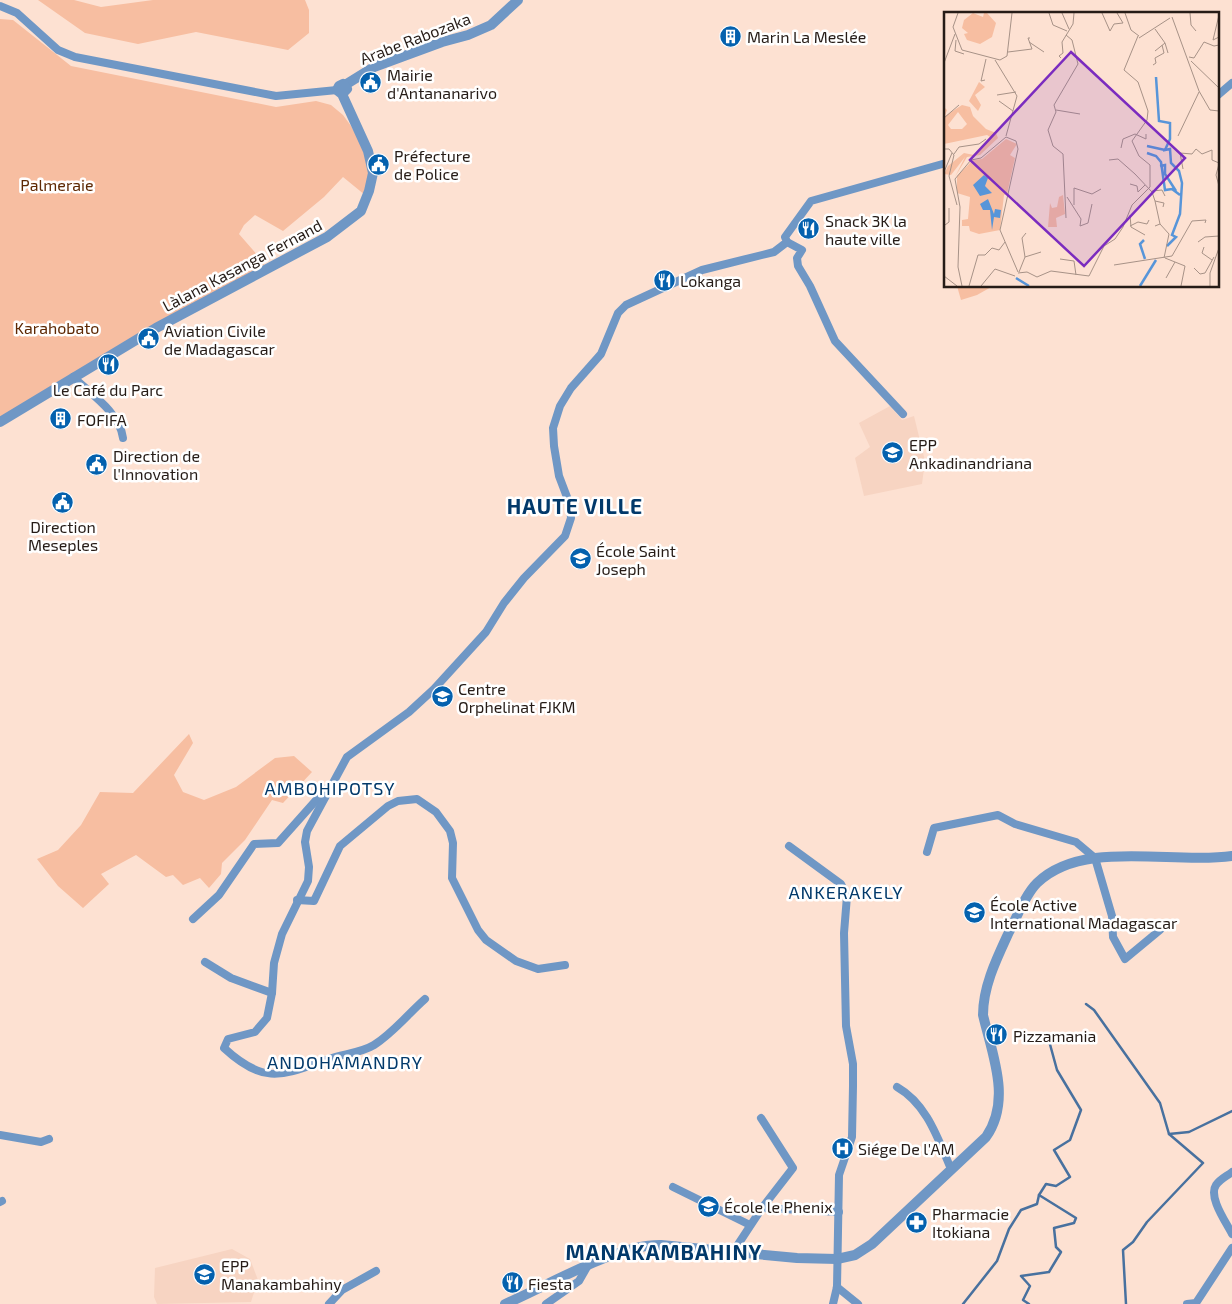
<svg xmlns="http://www.w3.org/2000/svg" width="1232" height="1304" font-family="'Exo 2',sans-serif">
	<style>
		.built { fill: #f7d4c2 }
		.green { fill: #f7bea1 }
		.lines { fill: none; stroke-linecap: round; stroke-linejoin: round }
		.stream { stroke: #48719f; stroke-width: 2.5 }
		.minor { stroke: #6f97c5; stroke-width: 8 }
		.tertiary { stroke: #6f97c5; stroke-width: 10 }
		.labels { text-anchor: middle; dominant-baseline: central; stroke-width: 5; stroke-linejoin: round; paint-order: stroke }
		.poi-label { font-size: 16px; fill: #261c17; stroke: #fff; text-anchor: start }
		.street-label { font-size: 16px; fill: #261c17; stroke: #fff }
		.park-label { font-size: 16px; fill: #5d2803; stroke: #fff }
		.neighbourhood-label { font-size: 18px; letter-spacing: 1px; fill: #02396a; stroke: #fff }
		.district-label { font-size: 21px; font-weight: bold; letter-spacing: 1px; fill: #02396a; stroke: #fff }
		.inset-river { fill: none; stroke: #5795d9; stroke-width: 2.5 }
		.inset-road { fill: none; stroke: #a79287; stroke-width: 1 }
		.view { fill: #7b2cbf; fill-opacity: 0.15; stroke: #7b2cbf; stroke-width: 2.5 }
		.inset-edge { fill: none; stroke: #261c17; stroke-width: 2.5 }
	</style>
	<rect width="100%" height="100%" fill="#fde1d2"/>
	<g class="built">
		<path d="M890,406L902,420L914,416L925,461L922,484L864,496L855,458L870,447L859,423Z"/>
		<path d="M232,1249L250,1259L258,1280L251,1302L157,1304L154,1297L155,1268Z"/>
	</g>
	<g class="green">
		<path d="M38,0H74L101,7L153,0H305L309,10V33L288,50L196,32L138,44L85,33Z"/>
		<path d="M0,19L13,20L71,66L276,107L316,101L331,105L343,115L351,126L366,154L370,177L365,195L343,177L324,197L283,231L255,215L244,225L239,234L265,264L0,419Z"/>
		<path d="M957,286H993L977,295L961,300Z"/>
		<path d="M189,734L193,743L174,775L183,792L204,800L236,787L275,758L294,756L312,772L283,803L272,800L245,840L222,863L221,874L209,888L200,878L183,885L173,875L166,877L136,855L101,874L109,884L83,908L58,886L37,859L58,850L81,825L100,792L133,793Z"/>
	</g>
	<g class="lines">
		<g class="stream">
			<path d="M1086,1004L1094,1010L1160,1103L1169,1134"/>
			<path d="M963,1304L997,1261L1009,1229L1021,1210L1037,1204L1039,1195L1046,1184L1056,1186L1070,1177L1054,1150L1070,1140L1081,1110L1057,1070L1048,1037"/>
			<path d="M1029,1304L1023,1300L1030,1286L1021,1276L1049,1272L1061,1252L1056,1247L1054,1228L1074,1223L1076,1218L1039,1195"/>
			<path d="M1126,1304L1123,1250L1133,1242L1147,1222L1203,1163L1169,1134L1189,1132L1232,1111"/>
		</g>
		<g class="minor">
			<path d="M0,6L17,13L58,50L75,57L276,96L337,90"/>
			<path d="M1218,95L1232,83"/>
			<path d="M787,242L802,250L797,258L798,266L810,286L835,341L903,414"/>
			<path d="M73,377C91,394 120,413 123,438"/>
			<path d="M789,846L841,884L847,896L844,933L846,1026L853,1064V1086L852,1137L839,1175L837,1287L833,1304"/>
			<path d="M927,852L934,828L998,815L1015,824L1076,842L1095,858L1112,916L1113,937L1125,959L1160,930"/>
			<path d="M297,900L314,901L340,846L388,806L398,801L417,799L436,812L450,831L453,843L452,878L478,930L486,940L516,961L538,969L565,965"/>
			<path d="M193,919L219,895L254,844L278,843L327,788"/>
			<path d="M205,962L231,978L272,993"/>
			<path d="M425,999C408,1014 393,1033 374,1045C361,1053 343,1054 329,1059C283,1075 265,1086 224,1048L228,1039L255,1032L267,1018L272,993L274,963L282,934L308,881L309,867L305,842L307,831L347,757L409,712L434,689L486,632L504,603L524,578L565,536L571,518L570,505L559,476L554,446L553,428L560,406L571,388L601,354L618,313L626,305L702,270L774,252L787,242L785,237L811,201L946,163"/>
			<path d="M897,1087C927,1104 938,1139 951,1169"/>
			<path d="M761,1118L793,1168L762,1208L839,1212"/>
			<path d="M0,1135L41,1142L49,1139"/>
			<path d="M1232,1172C1227,1176 1220,1179 1216,1185C1208,1197 1226,1222 1232,1234"/>
			<path d="M673,1187L750,1225"/>
			<path d="M0,1202L2,1201"/>
			<path d="M733,1252L762,1208"/>
			<path d="M837,1287L858,1304"/>
			<path d="M329,1304L342,1290L376,1271"/>
			<path d="M546,1304L579,1281L587,1267"/>
			<path d="M1187,1304L1196,1303L1232,1248"/>
		</g>
		<g class="tertiary">
			<path d="M345,85L374,67L442,42L468,35L491,25L518,0"/>
			<path d="M0,422L156,328L327,237L361,211L369,191L373,173L368,151L342,94L337,90L339,86L343,84L347,89L342,94"/>
			<path d="M505,1304C548,1286 616,1244 661,1245L797,1258L837,1259L855,1255L872,1244L986,1137C1012,1100 992,1054 983,1015C983,986 997,958 1009,932C1017,917 1025,895 1037,883C1083,838 1174,865 1232,856"/>
		</g>
	</g>
	<defs>
		<symbol id="building-disc" viewBox="-11 -11 22 22"><circle r="9.5" fill="#0461ae" stroke="#fff"/><path d="M-4-6H4V6H1V3H-1V6H-4ZM-2.5-4.3h1.7v1.8h-1.7ZM.8-4.3h1.7v1.8H.8ZM-2.5-1h1.7V.8h-1.7ZM.8-1h1.7V.8H.8Z" fill="#fff"/></symbol>
		<symbol id="civic-disc" viewBox="-11 -11 22 22"><circle r="9.5" fill="#0461ae" stroke="#fff"/><path d="M-.6-6.5H3V-4.5H.6V-3L4-1V1h2V6H-6V1h2V-1L-.6-3ZM-1.2 2.5V6h2.4V2.5Z" fill="#fff"/></symbol>
		<symbol id="restaurant-disc" viewBox="-11 -11 22 22"><circle r="9.5" fill="#0461ae" stroke="#fff"/><path d="M-5-6h1v4h1v-4h1v4h1v-4h1v5L-1.5 .5V6h-2V.5L-5-1ZM5-6V6H3V1.5H1.5Q1.5-4 5-6Z" fill="#fff"/></symbol>
		<symbol id="school-disc" viewBox="-11 -11 22 22"><circle r="9.5" fill="#0461ae" stroke="#fff"/><path d="M0-5L7-2L0 1L-7-2ZM-4 1L0 2.5L4 1V4Q0 6-4 4Z" fill="#fff"/></symbol>
		<symbol id="hospital-disc" viewBox="-11 -11 22 22"><circle r="9.5" fill="#0461ae" stroke="#fff"/><path d="M-5-5h3v3.5h4V-5h3V5h-3V1.5h-4V5h-3Z" fill="#fff"/></symbol>
		<symbol id="pharmacy-disc" viewBox="-11 -11 22 22"><circle r="9.5" fill="#0461ae" stroke="#fff"/><path d="M-2-6h4v4h4v4h-4v4h-4v-4h-4v-4h4Z" fill="#fff"/></symbol>
	</defs>
	<g fill-rule="evenodd">
		<use href="#building-disc" x="718" y="24" width="25" height="25"/>
		<use href="#civic-disc" x="358" y="70" width="25" height="25"/>
		<use href="#civic-disc" x="366" y="152" width="25" height="25"/>
		<use href="#restaurant-disc" x="796" y="216" width="25" height="25"/>
		<use href="#restaurant-disc" x="652" y="268" width="25" height="25"/>
		<use href="#civic-disc" x="136" y="326" width="25" height="25"/>
		<use href="#restaurant-disc" x="96" y="352" width="25" height="25"/>
		<use href="#building-disc" x="48" y="406" width="25" height="25"/>
		<use href="#school-disc" x="880" y="440" width="25" height="25"/>
		<use href="#civic-disc" x="84" y="452" width="25" height="25"/>
		<use href="#civic-disc" x="50" y="490" width="25" height="25"/>
		<use href="#school-disc" x="568" y="546" width="25" height="25"/>
		<use href="#school-disc" x="430" y="684" width="25" height="25"/>
		<use href="#school-disc" x="962" y="900" width="25" height="25"/>
		<use href="#restaurant-disc" x="984" y="1022" width="25" height="25"/>
		<use href="#hospital-disc" x="830" y="1136" width="25" height="25"/>
		<use href="#school-disc" x="696" y="1194" width="25" height="25"/>
		<use href="#pharmacy-disc" x="904" y="1210" width="25" height="25"/>
		<use href="#school-disc" x="192" y="1262" width="25" height="25"/>
		<use href="#restaurant-disc" x="500" y="1270" width="25" height="25"/>
	</g>
	<g class="labels">
		<g class="poi-label">
			<text x="747" y="36">Marin La Meslée</text>
			<text x="387" y="74">Mairie<tspan x="387" dy="18">d'Antananarivo</tspan></text>
			<text x="394" y="155">Préfecture<tspan x="394" dy="18">de Police</tspan></text>
			<text x="825" y="220">Snack 3K la<tspan x="825" dy="18">haute ville</tspan></text>
			<text x="680" y="280">Lokanga</text>
			<text x="164" y="330">Aviation Civile<tspan x="164" dy="18">de Madagascar</tspan></text>
			<text x="108" y="389" text-anchor="middle">Le Café du Parc</text>
			<text x="77" y="419">FOFIFA</text>
			<text x="909" y="444">EPP<tspan x="909" dy="18">Ankadinandriana</tspan></text>
			<text x="113" y="455">Direction de<tspan x="113" dy="18">l'Innovation</tspan></text>
			<text x="63" y="526" text-anchor="middle">Direction<tspan x="63" dy="18">Meseples</tspan></text>
			<text x="596" y="550">École Saint<tspan x="596" dy="18">Joseph</tspan></text>
			<text x="458" y="688">Centre<tspan x="458" dy="18">Orphelinat FJKM</tspan></text>
			<text x="990" y="904">École Active<tspan x="990" dy="18">International Madagascar</tspan></text>
			<text x="1013" y="1035">Pizzamania</text>
			<text x="858" y="1148">Siége De l'AM</text>
			<text x="724" y="1206">École le Phenix</text>
			<text x="932" y="1213">Pharmacie<tspan x="932" dy="18">Itokiana</tspan></text>
			<text x="221" y="1265">EPP<tspan x="221" dy="18">Manakambahiny</tspan></text>
			<text x="528" y="1283">Fiesta</text>
		</g>
		<g class="street-label">
			<text transform="translate(415 38) rotate(-21)">Arabe Rabozaka</text>
			<text transform="translate(242 265) rotate(-28)">Làlana Kasanga Fernand</text>
		</g>
		<g class="park-label">
			<text x="57" y="184">Palmeraie</text>
			<text x="57" y="327">Karahobato</text>
		</g>
		<g class="neighbourhood-label">
			<text x="330" y="788">AMBOHIPOTSY</text>
			<text x="846" y="892">ANKERAKELY</text>
			<text x="345" y="1062">ANDOHAMANDRY</text>
		</g>
		<g class="district-label">
			<text x="575" y="505">HAUTE VILLE</text>
			<text x="664" y="1251">MANAKAMBAHINY</text>
		</g>
	</g>
	<g transform="translate(944 12)">
		<rect width="275" height="275" fill="#fde1d2"/>
		<path d="M29,1L39,5L40,1H43L52,11L48,25L36,32L23,28L20,22L24,21L18,16L20,8ZM35,70L41,75L31,83L37,93L34,99L25,89ZM18,93L26,95L29,104L42,117L52,121L54,126L36,143L23,145L11,165L21,145L7,163L0,162L4,154L20,141L30,143L35,139L46,125L43,123L0,132V95L3,98L1,104ZM14,100L23,112L18,117H7L4,113ZM62,127L73,132L66,143L71,146L63,182L60,183L56,218L35,222L26,219L25,214H18V208L24,207L26,185L13,181V164L29,148L38,147ZM119,183L121,202L112,206L113,215H104L106,191L108,196L113,195L115,185Z" fill="#f7bea1" fill-rule="evenodd"/>
		<path d="M40,163L44,166L41,174L48,181L36,184L29,173ZM44,187L50,202L51,197L57,198L56,206L50,205L48,218L46,198H39L36,192Z" fill="#5795d9"/>
		<path class="inset-river" d="M212,65L215,109L226,111V127L221,138L226,137L227,151L235,159L238,171L236,202L228,223L232,225L223,234M203,134L221,138M203,141L212,144L217,150L221,178L228,177L236,183M216,154L221,153V162L232,179M200,228L196,232L201,247M72,266L85,274M196,274L212,248"/>
		<path class="inset-road" d="M14,1L9,15L18,38L56,48M105,1L109,13L123,19M118,1L125,17M158,1L166,19L170,12L179,11L173,1M181,1L187,18L195,24M246,1L247,13L252,19M275,3L269,28L275,25M228,5L255,79L266,98L275,99M211,17L221,31M122,23L128,28L134,52L110,93L112,100L104,118L109,134L119,142L122,206M195,26L226,6M12,28L11,39L20,42M85,30L100,40M211,39L221,31L224,41M64,40L88,37L84,26H86M245,45L250,46L260,30L270,34L275,33M117,46L115,44L119,41L118,30L129,12L130,1M51,48L73,84L62,124M56,48L63,44L68,1M247,49L275,76M0,51L11,22M209,53L212,51L211,46L220,41L218,33M41,68L37,69L42,47M53,83L72,80M55,89L69,99M112,98L136,102M0,106L15,93M234,124L255,80M62,125L72,129L74,137L56,218L74,260M177,136L179,127L191,122L202,127V122M0,137H5L10,143L5,164L13,193M10,142L15,135L35,132L42,127M165,148L174,147L191,162L208,180L211,189M275,152L272,163L275,174M239,157L236,141L248,142L252,137L258,142L268,138V148L275,151M0,160L8,141M186,172L193,174L194,180L201,173M208,179L218,178L221,184M123,185L137,207L136,214L144,211L148,192M130,193V176L148,182L157,177M186,203L187,215L201,223M216,212L211,189L220,191L219,195M1,213L5,210V196M186,214L194,210L203,212L205,208M211,214L216,212L225,222L220,246M254,230L261,225L275,224M260,235L258,241L268,248M81,245L97,240M221,246L241,254L237,274M116,247L130,249L132,263M170,253L228,244L248,209L262,208L261,211M250,256L256,262L261,261L270,245M75,260L81,245L78,226L82,221M74,261L83,260L93,265L107,259L145,264L160,234L171,227L179,215L188,193L206,175V153L195,144L188,129L203,108L204,99L194,70L180,58L194,24M0,264L13,274M222,266L231,250M18,274L14,255L16,195L11,167L27,148L37,146L62,125M25,274L34,243H41L48,236L55,238L61,230M37,274L51,257L71,264M266,274V261L275,236"/>
		<path class="view" d="M127,40L241,146L140,254L26,148Z"/>
		<rect width="275" height="275" class="inset-edge"/>
	</g>
</svg>
